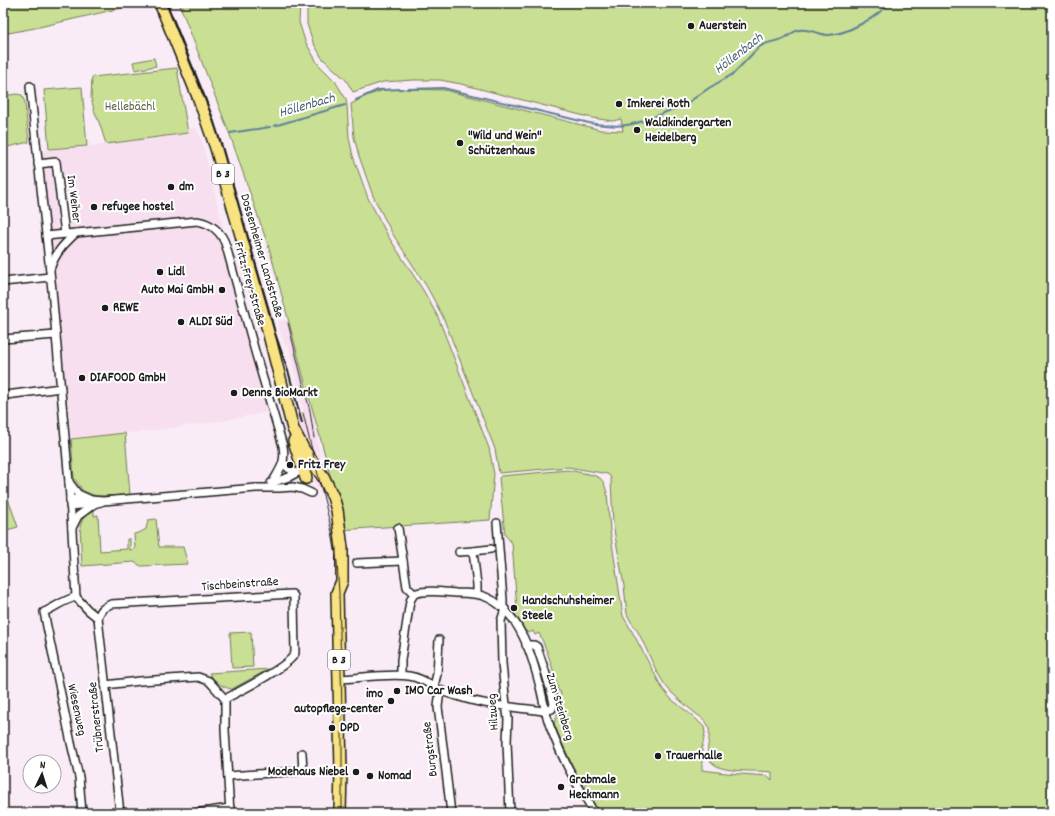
<svg xmlns="http://www.w3.org/2000/svg" width="1055" height="816" font-family="Dekko,sans-serif">
	<style>
		.built { fill: #f7dfef }
		.green { fill: #c8df94; stroke: #727e58 }
		.lines { fill: none; stroke-linecap: round; stroke-linejoin: round }
		.stream { stroke: #5f8098; stroke-width: 2 }
		.street-casing { stroke: #1c1c1c; stroke-width: 10 }
		.primary-casing { stroke: #1c1c1c; stroke-width: 14 }
		.street { stroke: #fff; stroke-width: 7 }
		.primary { stroke: #f8e281; stroke-width: 11 }
		.tram { stroke: #1c1c1c; stroke-width: 1 }
		.rail { stroke: #1c1c1c; stroke-width: 2 }
		.poi-dot { fill: #1c1c1c; stroke: #fff; stroke-width: 1.5 }
		.labels { text-anchor: middle; dominant-baseline: central; stroke-width: 4; stroke-linejoin: round; paint-order: stroke }
		.shield { fill: #fff; stroke: #606060; stroke-width: 1 }
		.shield-label { font-size: 12px; font-weight: bold; fill: #1c1c1c }
		.poi-label { font-size: 13px; font-weight: bold; fill: #1c1c1c; stroke: #fff; text-anchor: start }
		.park-label { font-size: 13px; fill: #586046; stroke: #fff }
		.street-label { font-size: 13px; fill: #1c1c1c; stroke: #fff }
		.water-label { font-size: 14px; font-style: italic; fill: #495f6e; stroke: #fff }
	</style>
	<rect width="100%" height="100%" fill="#faecf6"/>
	<filter id="ink" filterUnits="userSpaceOnUse"><feTurbulence type="fractalNoise" baseFrequency=".025" numOctaves="2"/><feDisplacementMap in="SourceGraphic" scale="8" xChannelSelector="R" yChannelSelector="G"/><feConvolveMatrix kernelMatrix="1 2 1 2 8 2 1 2 1" color-interpolation-filters="sRGB"/></filter>
	<g filter="url(#ink)">
		<g class="built">
			<path d="M196,128L202,141L268,412L222,421L150,431L71,438L59,333L51,243L40,151L100,145L189,133L188,129Z"/>
			<path d="M289,319L316,428L325,493L316,487L301,426L303,410L288,345L285,346L277,322Z"/>
		</g>
		<g class="green">
			<path d="M3,3H143L35,28L3,34Z"/>
			<path d="M179,3H300L299,22L305,41L318,64L335,81L346,99L347,105L349,138L353,156L368,198L388,236L423,290L438,317L489,448L494,474L490,520L339,530L328,466L306,386L270,251L230,135Z"/>
			<path d="M308,3H1052V813H599L585,787L587,778L577,775L563,745L554,724L561,703L560,696L561,695L560,691H558C554,671 548,652 539,633L535,635L533,631L529,633L524,630L514,613L517,609L512,543L505,535L499,478L501,476L568,470L593,475L600,478L604,483L607,493L610,530L623,616L634,635L662,688L671,699L694,717L704,727L705,733L702,748V770L726,773L768,776L772,780V772C757,770 726,773 715,765C699,755 715,737 707,723C704,719 699,716 695,713C688,707 679,700 672,693C656,677 649,652 638,632C634,626 630,621 627,614L624,586L613,524L611,478L608,474L568,467L499,473L495,449L443,317L427,287L392,233L373,196L359,156L354,137L351,104L366,96L384,90L402,89L445,90L601,130L623,131L621,119L613,121L592,118L461,84L440,80H413L383,82L353,92L346,80L322,58L313,42L307,24V6Z"/>
			<path d="M154,58L156,66L135,70L133,62Z"/>
			<path d="M177,68L188,133L106,144L100,125L94,110L91,98L92,77Z"/>
			<path d="M82,87L87,146L49,149L44,90Z"/>
			<path d="M16,94L22,95L25,103L29,142L3,148V96Z"/>
			<path d="M125,433L130,495L96,496L83,491L74,478L71,439Z"/>
			<path d="M6,493L18,527L3,531V494Z"/>
			<path d="M94,510V516L98,515L100,551L127,549V539H130V550L135,549L134,534L141,532L146,529L148,520L156,519L159,547H183L188,564L141,566L134,562L82,566L80,526L83,519L88,511Z"/>
			<path d="M251,632L253,667L232,668L230,633Z"/>
			<path d="M269,669L232,689C223,688 214,681 209,673Z"/>
		</g>
		<g class="lines">
			<g class="stream">
				<path d="M408,89L443,88L589,123C609,126 623,128 643,121"/>
				<path d="M356,100L378,90L402,89"/>
				<path d="M646,120L686,104L709,88L733,74L759,47C768,41 777,42 786,37C790,35 794,31 799,30C809,28 817,34 827,35C844,36 879,16 889,3"/>
				<path d="M274,126L345,105"/>
				<path d="M230,133L270,127"/>
			</g>
			<defs>
				<g id="street">
					<path d="M30,86L52,290L69,482L76,597"/>
					<path d="M38,164L56,162L65,234"/>
					<path d="M46,236L197,221C211,223 222,232 226,246L256,355L283,446C286,463 280,469 272,483"/>
					<path d="M50,269C56,252 63,245 76,233"/>
					<path d="M3,282L50,277"/>
					<path d="M3,339L56,335"/>
					<path d="M6,395L61,388"/>
					<path d="M284,463L288,468L296,473"/>
					<path d="M69,482L78,494L89,499"/>
					<path d="M271,483L289,477L300,471H304"/>
					<path d="M70,499L91,500L103,501L256,488H279L293,487L302,489L311,493"/>
					<path d="M70,506L93,504L101,502"/>
					<path d="M497,523L503,600V607"/>
					<path d="M72,528L78,516L93,505"/>
					<path d="M398,528L407,587L414,594"/>
					<path d="M459,552L473,551"/>
					<path d="M357,563L403,561"/>
					<path d="M414,594C425,589 444,592 456,593C466,593 477,593 486,597C520,611 533,658 541,691C544,704 546,717 551,729C557,744 563,759 571,773C578,787 587,799 594,813"/>
					<path d="M477,594V585L473,551L491,549"/>
					<path d="M76,597C63,600 56,607 44,612L71,743L79,777L82,813"/>
					<path d="M76,597L88,610L98,618"/>
					<path d="M505,609L501,621L502,663L505,696L508,719L507,742L510,813"/>
					<path d="M401,675V660L410,601L414,594"/>
					<path d="M339,679C361,678 388,673 409,676C422,678 429,684 440,690C446,693 453,695 460,697C487,706 516,707 544,711L552,709L554,704L552,695L545,671L537,647L534,645H526"/>
					<path d="M105,685L140,681L198,677L209,681L225,699V730L230,813"/>
					<path d="M434,686L437,674L439,640"/>
					<path d="M440,690L438,707L440,722L451,813"/>
					<path d="M228,776L303,771L302,753"/>
					<path d="M120,813L98,618C100,610 104,607 111,604L292,594L294,596V600L295,653C290,666 238,692 225,699"/>
					<path d="M195,813L230,808"/>
				</g>
				<g id="primary">
					<path d="M160,3L199,99L216,148L264,315L293,429L304,450L324,478L333,497L337,510L342,548V581L337,593L341,770L340,813"/>
					<path d="M294,441L306,478"/>
				</g>
			</defs>
			<use href="#street" class="street-casing"/>
			<use href="#primary" class="primary-casing"/>
			<use href="#street" class="street"/>
			<use href="#primary" class="primary"/>
			<g class="tram">
				<path d="M288,323L310,411L314,438"/>
				<path d="M303,413L332,532L337,562L339,593L342,711V813"/>
			</g>
			<path class="rail" d="M166,3L212,116L222,147L275,333L289,374L302,423"/>
		</g>
	</g>
	<g class="poi-dot">
		<circle cx="691" cy="26" r="4"/>
		<circle cx="619" cy="104" r="4"/>
		<circle cx="637" cy="130" r="4"/>
		<circle cx="460" cy="143" r="4"/>
		<circle cx="171" cy="187" r="4"/>
		<circle cx="94" cy="207" r="4"/>
		<circle cx="160" cy="272" r="4"/>
		<circle cx="222" cy="290" r="4"/>
		<circle cx="105" cy="308" r="4"/>
		<circle cx="181" cy="322" r="4"/>
		<circle cx="82" cy="378" r="4"/>
		<circle cx="234" cy="393" r="4"/>
		<circle cx="290" cy="465" r="4"/>
		<circle cx="514" cy="608" r="4"/>
		<circle cx="397" cy="691" r="4"/>
		<circle cx="391" cy="701" r="4"/>
		<circle cx="332" cy="728" r="4"/>
		<circle cx="658" cy="756" r="4"/>
		<circle cx="356" cy="772" r="4"/>
		<circle cx="370" cy="776" r="4"/>
		<circle cx="561" cy="787" r="4"/>
	</g>
	<g class="labels">
		<g class="shield">
			<rect x="212" y="164" width="22" height="20" rx="3"/>
			<rect x="328" y="650" width="22" height="20" rx="3"/>
		</g>
		<g class="shield-label">
			<text x="223" y="174">B 3</text>
			<text x="339" y="660">B 3</text>
		</g>
		<g class="poi-label">
			<text x="699" y="26">Auerstein</text>
			<text x="627" y="104">Imkerei Roth</text>
			<text x="645" y="123">Waldkindergarten<tspan x="645" dy="15">Heidelberg</tspan></text>
			<text x="468" y="136">"Wild und Wein"<tspan x="468" dy="15">Schützenhaus</tspan></text>
			<text x="179" y="187">dm</text>
			<text x="102" y="207">refugee hostel</text>
			<text x="168" y="272">Lidl</text>
			<text x="214" y="290" text-anchor="end">Auto Mai GmbH</text>
			<text x="113" y="308">REWE</text>
			<text x="189" y="322">ALDI Süd</text>
			<text x="90" y="378">DIAFOOD GmbH</text>
			<text x="242" y="393">Denns BioMarkt</text>
			<text x="298" y="465">Fritz Frey</text>
			<text x="522" y="601">Handschuhsheimer<tspan x="522" dy="15">Steele</tspan></text>
			<text x="405" y="691">IMO Car Wash</text>
			<text x="383" y="694" text-anchor="end">imo<tspan x="383" dy="15">autopflege-center</tspan></text>
			<text x="340" y="728">DPD</text>
			<text x="666" y="756">Trauerhalle</text>
			<text x="348" y="772" text-anchor="end">Modehaus Niebel</text>
			<text x="378" y="776">Nomad</text>
			<text x="569" y="780">Grabmale<tspan x="569" dy="15">Heckmann</tspan></text>
		</g>
		<g class="park-label">
			<text x="130" y="107">Hellebächl</text>
		</g>
		<g class="street-label">
			<text transform="translate(73 199) rotate(83)">Im Weiher</text>
			<text transform="translate(261 256) rotate(74)">Dossenheimer Landstraße</text>
			<text transform="translate(249 284) rotate(74)">Fritz-Frey-Straße</text>
			<text transform="translate(240 585) rotate(-4)">Tischbeinstraße</text>
			<text transform="translate(559 707) rotate(73)">Zum Steinberg</text>
			<text transform="translate(76 710) rotate(78)">Wiesenweg</text>
			<text transform="translate(494 712) rotate(-94)">Hilzweg</text>
			<text transform="translate(97 717) rotate(-96)">Trübnerstraße</text>
			<text transform="translate(431 749) rotate(-97)">Burgstraße</text>
		</g>
		<g class="water-label">
			<text transform="translate(739 54) rotate(-38)">Höllenbach</text>
			<text transform="translate(307 106) rotate(-16)">Höllenbach</text>
		</g>
	</g>
	<rect width="1055" height="816" fill="none" stroke="#fff" stroke-width="16"/>
	<rect x="8" y="8" width="1039" height="800" fill="none" stroke="#1c1c1c" stroke-width="1.5" filter="url(#ink)"/>
	<g transform="translate(42 774) rotate(4)"><circle r="19" fill="#ffffff" stroke="#a4a4a4"/>
	<path d="M0-3L7 15L0 10L-7 15Z" fill="#1c1c1c"/>
	<text y="-6" font-size="11" font-weight="bold" text-anchor="middle" fill="#1c1c1c">N</text>
	</g>
</svg>
